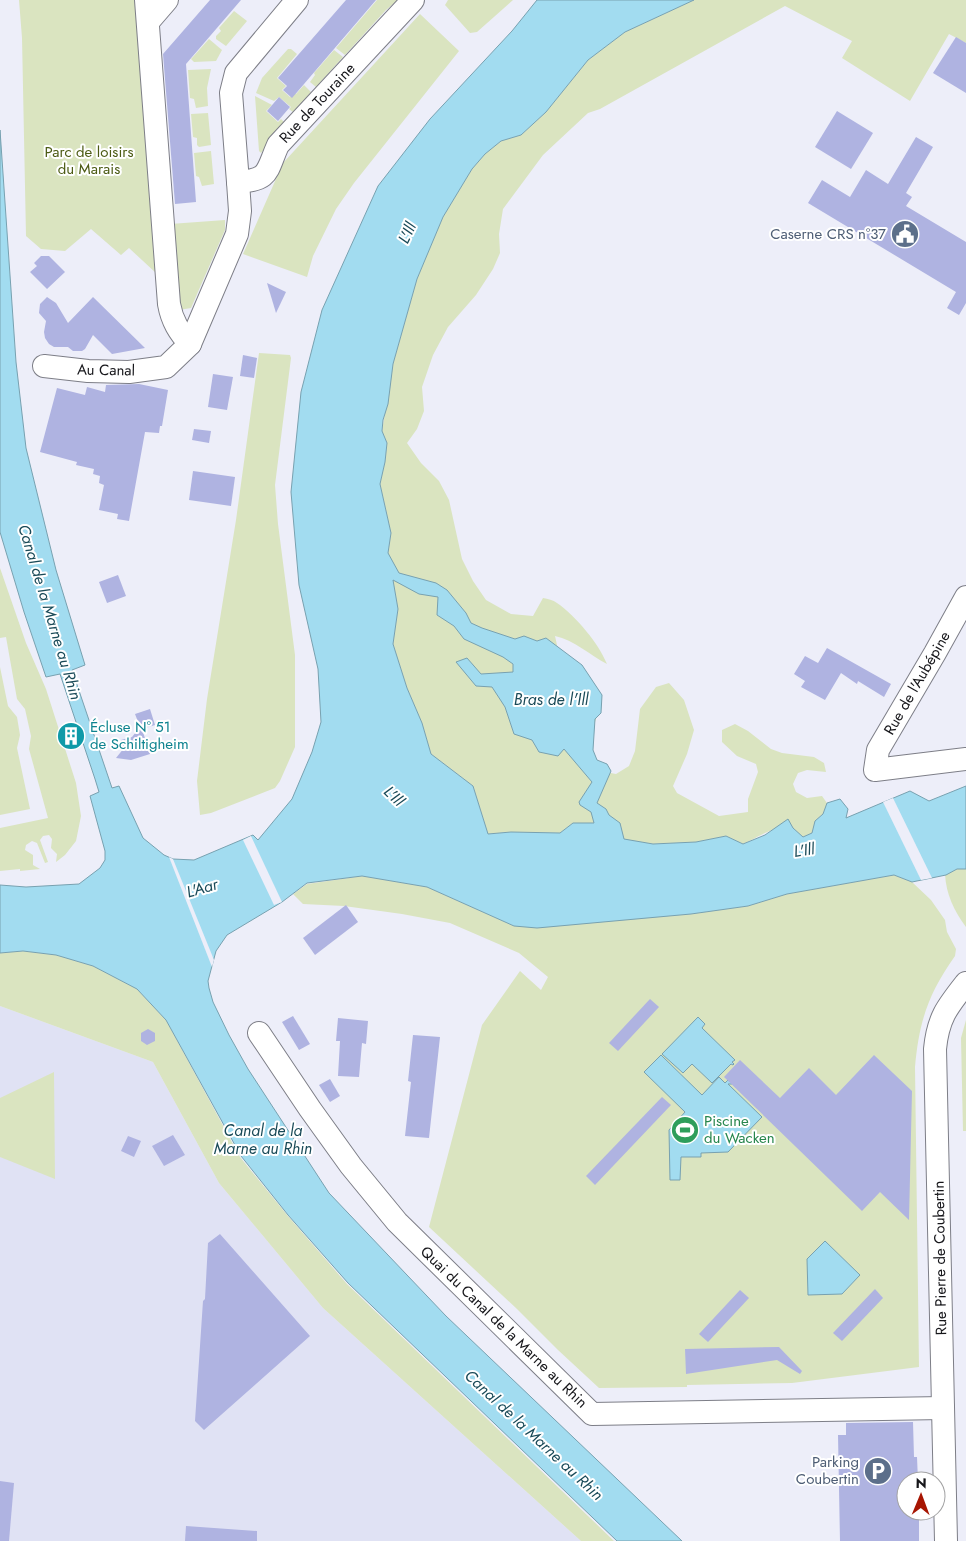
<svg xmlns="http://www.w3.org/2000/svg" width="966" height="1541" font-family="Jost,sans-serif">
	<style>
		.built { fill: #e0e2f4 }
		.green { fill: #dae4c0 }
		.water { fill: #a2dcf0; stroke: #78a1b0; fill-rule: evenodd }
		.pier { fill: #edeef9 }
		.building { fill: #afb3e1 }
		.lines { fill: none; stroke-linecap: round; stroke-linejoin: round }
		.minor-casing { stroke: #7d7e87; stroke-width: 24 }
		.minor { stroke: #fff; stroke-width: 22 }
		.labels { text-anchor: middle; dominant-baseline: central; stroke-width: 4; stroke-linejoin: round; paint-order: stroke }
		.street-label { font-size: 15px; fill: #16161a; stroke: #fff }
		.park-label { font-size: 15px; fill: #4c5b14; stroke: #fff }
		.service-label { font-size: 15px; fill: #4e5e75; stroke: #fff; text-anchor: end }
		.culture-label { font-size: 15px; fill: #0d838f; stroke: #fff; text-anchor: start }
		.leisure-label { font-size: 15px; fill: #27864d; stroke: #fff; text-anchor: start }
		.water-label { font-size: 16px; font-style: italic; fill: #194a58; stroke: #fff }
	</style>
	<rect width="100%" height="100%" fill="#edeef9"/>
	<path class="built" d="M0,1006L153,1062L219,1183L323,1308L581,1541H0Z"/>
	<g class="green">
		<path d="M19,0H141L156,273L129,248L121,255L91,229L65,251L41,249L26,236L22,38Z"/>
		<path d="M377,0H398L386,10L345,55L336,48Z"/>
		<path d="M448,0H513L477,32L470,33L445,5Z"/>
		<path d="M694,0H966V43L949,34L910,101L842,58L852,41L785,6L600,109L588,113L543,155L503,209L499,234L500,253L493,269L476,295L448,327L433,355L422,387L424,411L417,429L407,443L421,463L439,481L449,500L462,559L473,581L486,600L511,614L533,616L543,598C548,599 553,600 557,603C576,616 599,644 607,664C590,655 574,640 555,636L559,654L601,704L588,743L600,771L616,774L629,766L635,751L640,709L656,687L669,683L684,700L694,730L687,754L673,786L677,793L719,816L748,812V799L758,772L756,764L737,756L722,742V730L735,724L748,731L771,749L782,753L814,757L824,763L826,772L807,770L798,773L793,784L796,792L807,798L822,796L827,803L823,814L815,821L812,833L803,837C800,835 796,830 793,829C779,822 757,838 743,844L726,836L696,842L653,844L608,837L573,823L560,833L511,832L488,834L473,786L431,754L422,723L407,688L393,644L398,609L388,553L391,533L380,484L385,462L387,443L382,431L393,364L417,279L431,244L443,217L472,169L485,154L501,141L521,135L546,112L588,60L625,32Z"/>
		<path d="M234,11L247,21L226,46L216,39V36L221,31L219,28Z"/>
		<path d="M420,14L459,51L354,183L336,209L313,256L307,277L243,254L283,163Z"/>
		<path d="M209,39L222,50L216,61L194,62L191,59Z"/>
		<path d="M288,49H291L297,54L277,78L286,86L282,90L290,97L294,92L296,94L304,85L311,92L294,113L289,109L291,107L279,97L274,101L256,93L262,78Z"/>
		<path d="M334,50L343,57L316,87L310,82L315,75L314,73Z"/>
		<path d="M211,69L207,88L208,106L196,108L194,99L190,98L188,70Z"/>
		<path d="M255,96L272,105L266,111L278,122L281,119L285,123L261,153L259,151Z"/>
		<path d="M208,113L211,145L199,147L197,145V138L193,137L191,114Z"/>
		<path d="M211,151L214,184L202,186L199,177L196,176L194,153Z"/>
		<path d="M225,220V230L191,308L179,310L170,224Z"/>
		<path d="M259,353L290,355L291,358L275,485L278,524L295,655V747L280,781L275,788L211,813L200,815L197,781L207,699L236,520Z"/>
		<path d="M0,568L26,643L46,689L76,783L81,816L76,841L65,855L56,862L57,854L51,848L52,839L49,835L43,836L40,840L48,862L45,863L37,843L32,841L26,845L25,850L33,855V865L40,869L20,871V869L0,871V828L48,818L29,749L31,736L25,709L17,699L6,637L0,638Z"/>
		<path d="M0,667L8,706L17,717L20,735L17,748L30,809L0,815Z"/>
		<path d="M957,869H966V927C954,911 946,894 945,874Z"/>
		<path d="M894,875L912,882L931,900L945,920L947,932L956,949L955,956C928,994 919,1022 915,1067L919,1367L792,1383L687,1385V1387L599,1388L558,1350L517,1309L429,1227L482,1025L520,971L541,990L548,977L519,953L450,923L402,914L344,906L303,904L293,894L307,884L362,876L427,887L514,926L690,914L748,906L787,894Z"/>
		<path d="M23,951L56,955L93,966L137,989L166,1020L240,1157L288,1216L347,1284L614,1541H581L323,1308L219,1183L153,1062L0,1006V953Z"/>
		<path d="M966,1020V1131H963L961,1038Z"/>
		<path d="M54,1072L55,1179L0,1157V1098Z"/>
	</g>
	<g class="water">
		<path d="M537,0H694L625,32L588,60L546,112L521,135L501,141L485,154L472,169L443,217L417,279L393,364L388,404L383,420L382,431L387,443L385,462L380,484L391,533L388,553L399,573L436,583L447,590L466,613L471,623L482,628L515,639L524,636L537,641L546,638L582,665L602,695L601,713L595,719L593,750L597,760L607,764L611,771L597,803L606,809L609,815L620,823L624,839L653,844L696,842L726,836L743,844L765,835L788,819L793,828L803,837L812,833L815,821L823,814L827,803L840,799L848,809L846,818L910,791L929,801L966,786V869H957L946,875L912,882L894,875L787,894L748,906L691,914L537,928L514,926L427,887L362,876L307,883L282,902L227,935L216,951L208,981L209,988L213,1002L229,1035L248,1069L329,1193L446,1316L682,1541H617L348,1283L288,1215L241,1156L166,1020L137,989L93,966L56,955L23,951L0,953V885L26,887L79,884L100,868L105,860V851L90,796L99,792L95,779L60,674L46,677L24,612L0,532V130L16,362L26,448L56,570L85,665L72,670L112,788L119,786L143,838L164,855L173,859L194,860L253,835L258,840L292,799L312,752L321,722L318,669L299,585L291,492L301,392L322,310L378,186L430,119L512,31ZM393,580L419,594L438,597L437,615L454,626L464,639L503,657L513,664V672L481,674L467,658L456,662L476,686L492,687L505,707L514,734L532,740L539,752L558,756L564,749L592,782L579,802L580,805L591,812L594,823H573L560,833L511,832L488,834L473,786L431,754L422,723L407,688L393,644L398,609Z"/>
		<path d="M698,1017L705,1024L702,1028L735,1060L732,1062L734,1064L733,1065L731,1064L712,1083L692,1064L683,1073L662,1054Z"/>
		<path d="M661,1055L702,1095L719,1077L725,1083L728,1080L732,1084H728L762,1117L728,1152L701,1153V1157H681L680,1180H670L669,1130L685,1112L644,1072Z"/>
		<path d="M825,1241L860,1275L842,1294L808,1295L807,1259Z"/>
	</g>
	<g class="pier">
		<path d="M893,798L932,878L921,880L883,802Z"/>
		<path d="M251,836L282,902L274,905L243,840Z"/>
		<path d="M169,857L173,859L214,960L212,967Z"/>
	</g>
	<g class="building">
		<path d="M210,0H241L186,64L196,202L175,204L163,54Z"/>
		<path d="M346,0H376L292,98L283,90L287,86L278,78Z"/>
		<path d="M956,37L966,43V93L933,73Z"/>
		<path d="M279,97L290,107L278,121L267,111Z"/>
		<path d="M837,111L873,133L851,169L815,147Z"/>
		<path d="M916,137L933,147L906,193L912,197L906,206L966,242V303L959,315L947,308L956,292L808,203L822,180L850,197L866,170L888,184Z"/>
		<path d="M41,256H49L65,272L47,289L30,272L37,266L34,263Z"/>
		<path d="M267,283L286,292L276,313Z"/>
		<path d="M47,297L56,303L68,323L93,297L145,348L112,354L93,335L85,349L82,351H73L68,347H54L49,344L45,338L44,332L46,321L39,313L40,304Z"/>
		<path d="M243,355L257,358L254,378L240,376Z"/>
		<path d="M213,374L233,377L227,410L208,407Z"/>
		<path d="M139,384L168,390L162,426H160L159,433L145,432L129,521L117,519L118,514L99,510L104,485L99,483L100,476L93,474L94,469L76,465L77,462L40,452L57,388L85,395L87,387L105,392L106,385Z"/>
		<path d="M194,429L211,431L209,443L192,440Z"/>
		<path d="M193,471L235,477L231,506L189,500Z"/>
		<path d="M118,575L126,596L107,603L99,582Z"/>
		<path d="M827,648L891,684L884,697L858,681L857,684L841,673L825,700L801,687L805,681L794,674L805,656L818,663Z"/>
		<path d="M150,709L155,725L142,729L150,754L131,760L116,758L124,748L121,740L132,737L140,727L135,714Z"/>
		<path d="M346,905L358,922L315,955L303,938Z"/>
		<path d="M650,999L659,1007L618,1051L609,1043Z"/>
		<path d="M293,1016L310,1044L299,1050L282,1022Z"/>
		<path d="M338,1018L368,1021L366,1044L362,1043L359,1077L338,1076L340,1041H336Z"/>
		<path d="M148,1029L155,1033V1041L147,1045L141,1041V1033Z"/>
		<path d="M413,1035L440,1037L429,1138L405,1136L411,1082L408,1081Z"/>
		<path d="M874,1055L912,1091L909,1220L880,1192L862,1211L724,1077L740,1060L780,1098L809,1068L836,1095Z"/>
		<path d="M330,1079L340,1096L330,1102L319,1085Z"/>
		<path d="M662,1097L671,1105L595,1185L586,1176Z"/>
		<path d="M173,1135L185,1155L164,1166L152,1146Z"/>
		<path d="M128,1136L141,1141L134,1157L121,1151Z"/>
		<path d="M220,1234L310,1336L204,1430L195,1421L203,1301L205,1299L208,1243Z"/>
		<path d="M875,1289L883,1298L842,1341L833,1333Z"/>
		<path d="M740,1290L749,1298L708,1342L699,1334Z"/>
		<path d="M779,1347L802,1371L800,1374L777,1360L686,1374L685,1349Z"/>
		<path d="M913,1422L914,1457H917L918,1481H906V1511H919V1541H840L838,1435H846V1423Z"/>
		<path d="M0,1481L14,1483L9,1541H0Z"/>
		<path d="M186,1526L257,1531V1541H185Z"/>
	</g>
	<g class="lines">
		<defs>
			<g id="minor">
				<path d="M146,0L169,304C172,321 179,332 190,344"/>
				<path d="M148,22L167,0"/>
				<path d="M238,182L231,93L236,73L297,0"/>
				<path d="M44,366L88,371L129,372L166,367L190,344L237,234L240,211L238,182C270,180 266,172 278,145L413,0"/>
				<path d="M966,597L935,653L878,750L875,770L966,759"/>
				<path d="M259,1033L310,1109L351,1166L397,1222L592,1414L943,1408"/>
				<path d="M946,1541L935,1049C938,1018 947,1007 966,983"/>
			</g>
		</defs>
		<use href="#minor" class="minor-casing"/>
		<use href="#minor" class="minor"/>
	</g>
	<defs>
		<symbol id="civic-disc" viewBox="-11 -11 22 22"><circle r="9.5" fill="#5c6f8a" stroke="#fff"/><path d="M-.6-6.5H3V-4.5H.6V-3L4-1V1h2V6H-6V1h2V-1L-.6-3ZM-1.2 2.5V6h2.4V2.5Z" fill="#fff"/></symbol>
		<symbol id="building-disc" viewBox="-11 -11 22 22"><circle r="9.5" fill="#0f9aa8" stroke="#fff"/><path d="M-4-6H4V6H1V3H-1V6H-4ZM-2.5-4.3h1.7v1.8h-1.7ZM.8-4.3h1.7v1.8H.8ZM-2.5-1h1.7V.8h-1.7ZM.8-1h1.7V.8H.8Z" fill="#fff"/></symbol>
		<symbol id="stadium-disc" viewBox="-11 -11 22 22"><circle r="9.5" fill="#2e9e5b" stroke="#fff"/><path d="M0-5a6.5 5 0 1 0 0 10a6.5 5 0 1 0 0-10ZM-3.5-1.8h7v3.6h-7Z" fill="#fff"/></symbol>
		<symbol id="parking-disc" viewBox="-11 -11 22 22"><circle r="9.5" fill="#5c6f8a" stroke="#fff"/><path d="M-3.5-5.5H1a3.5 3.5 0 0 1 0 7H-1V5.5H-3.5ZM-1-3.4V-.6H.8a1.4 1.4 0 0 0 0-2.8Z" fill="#fff"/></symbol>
	</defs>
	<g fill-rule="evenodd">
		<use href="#civic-disc" x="889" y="218" width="32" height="32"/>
		<use href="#building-disc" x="55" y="720" width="32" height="32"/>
		<use href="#stadium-disc" x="669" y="1114" width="32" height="32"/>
		<use href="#parking-disc" x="862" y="1455" width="32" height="32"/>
	</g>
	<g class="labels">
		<g class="street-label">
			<text transform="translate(317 103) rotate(-47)">Rue de Touraine</text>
			<text transform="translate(106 370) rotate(1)">Au Canal</text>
			<text transform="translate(917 683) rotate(-60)">Rue de l'Aubépine</text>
			<text transform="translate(940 1258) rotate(-91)">Rue Pierre de Coubertin</text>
			<text transform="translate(504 1327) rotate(44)">Quai du Canal de la Marne au Rhin</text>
		</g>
		<g class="park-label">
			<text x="89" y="152">Parc de loisirs<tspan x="89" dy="17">du Marais</tspan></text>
		</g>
		<g class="service-label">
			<text x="886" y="234">Caserne CRS n°37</text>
			<text x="859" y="1462">Parking<tspan x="859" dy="17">Coubertin</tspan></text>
		</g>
		<g class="culture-label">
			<text x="90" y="727">Écluse N° 51<tspan x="90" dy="17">de Schiltigheim</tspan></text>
		</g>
		<g class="leisure-label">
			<text x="704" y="1121">Piscine<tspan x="704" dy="17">du Wacken</tspan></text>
		</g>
		<g class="water-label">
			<text transform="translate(407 233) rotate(-65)">L'Ill</text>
			<text transform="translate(50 612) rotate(73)">Canal de la Marne au Rhin</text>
			<text x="551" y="699">Bras de l'Ill</text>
			<text transform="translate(394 796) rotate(44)">L'Ill</text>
			<text transform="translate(804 850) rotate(-8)">L'Ill</text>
			<text transform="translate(202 888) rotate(-16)">L'Aar</text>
			<text x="263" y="1130">Canal de la<tspan x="263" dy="18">Marne au Rhin</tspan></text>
			<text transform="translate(534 1435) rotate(43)">Canal de la Marne au Rhin</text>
		</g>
	</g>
	<g transform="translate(921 1496) rotate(1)"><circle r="24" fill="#ffffff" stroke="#a2a2a3"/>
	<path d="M0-4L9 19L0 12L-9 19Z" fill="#a71502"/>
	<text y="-8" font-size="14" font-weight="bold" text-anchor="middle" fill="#16161a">N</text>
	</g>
</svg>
